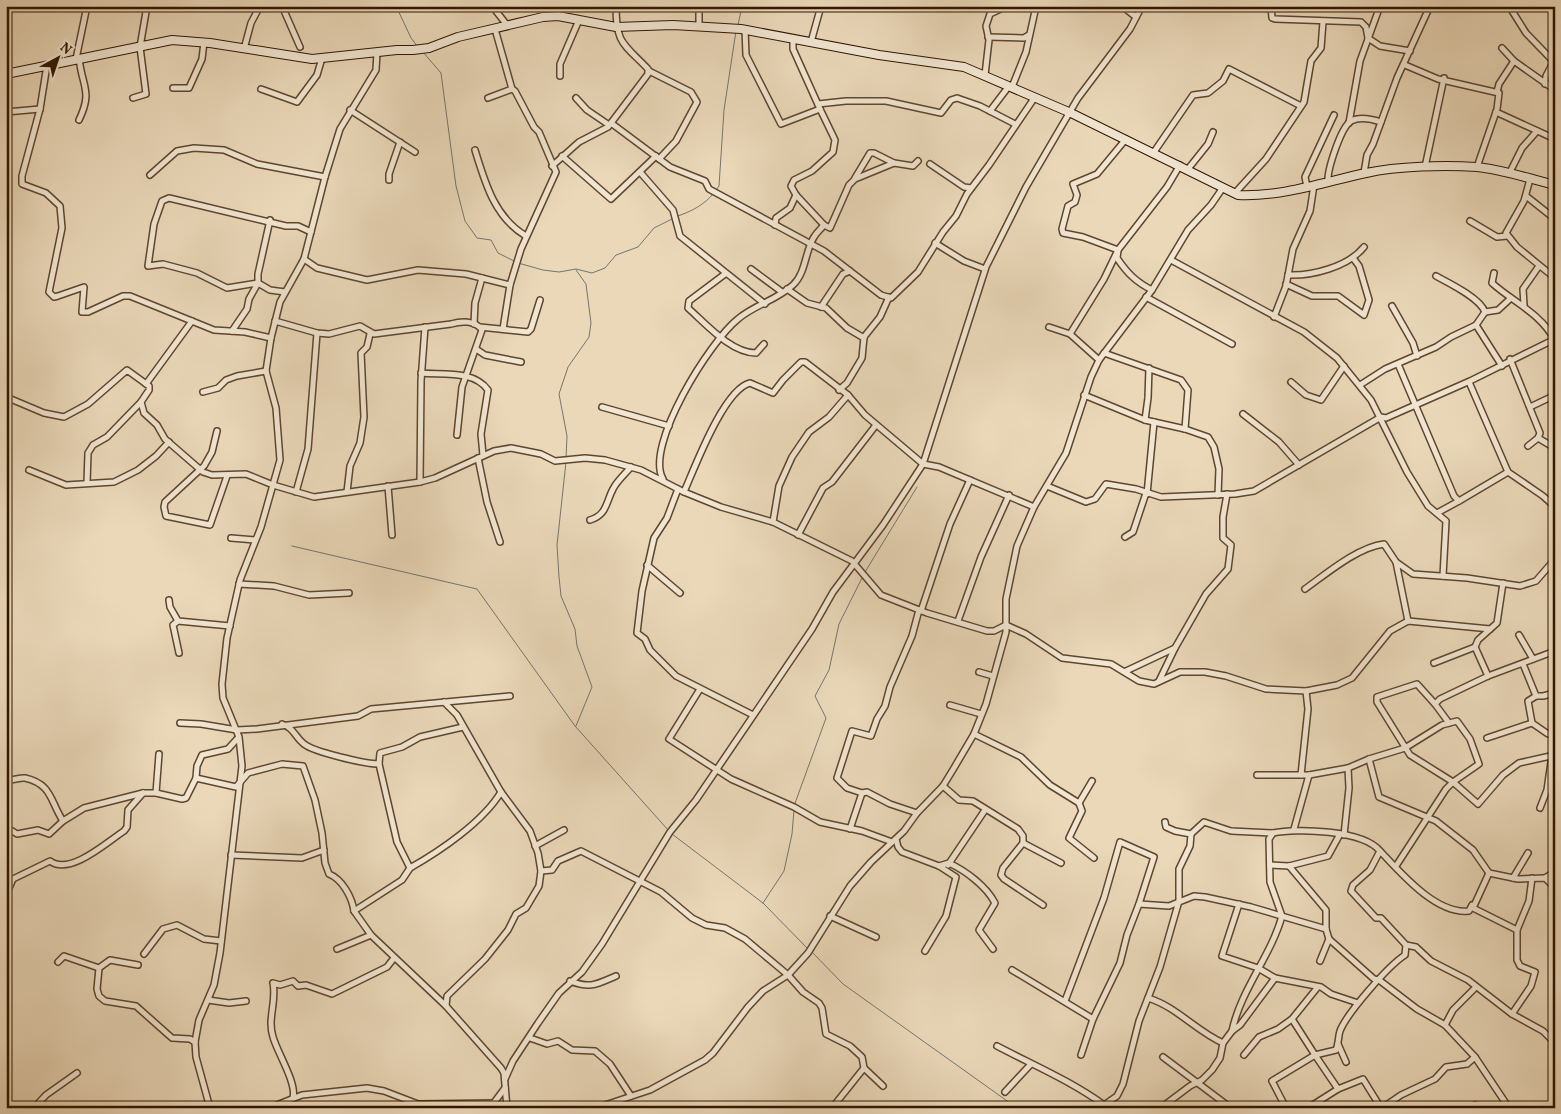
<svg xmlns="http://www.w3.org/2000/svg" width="1561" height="1114" font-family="Vollkorn,serif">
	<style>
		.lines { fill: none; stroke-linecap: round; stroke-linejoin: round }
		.stream { stroke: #727670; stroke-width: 1 }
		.street-casing { stroke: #5e462e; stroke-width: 8 }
		.secondary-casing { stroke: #301600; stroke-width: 10 }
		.street { stroke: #f1e6d2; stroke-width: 5 }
		.secondary { stroke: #f1e6d2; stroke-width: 8 }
	</style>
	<rect width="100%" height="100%" fill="#ead8b9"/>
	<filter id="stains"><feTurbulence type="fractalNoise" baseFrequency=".004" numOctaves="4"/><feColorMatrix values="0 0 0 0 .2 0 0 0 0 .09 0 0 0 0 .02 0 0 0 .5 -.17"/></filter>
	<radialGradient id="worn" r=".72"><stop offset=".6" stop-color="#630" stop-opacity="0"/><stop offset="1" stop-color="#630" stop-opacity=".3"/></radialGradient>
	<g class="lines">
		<g class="stream">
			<path d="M396,6L411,38L418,47"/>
			<path d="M738,25L742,6"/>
			<path d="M423,52L441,73L456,186L465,221L477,238L491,240L498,253L514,261"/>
			<path d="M716,190L719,186L724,110L736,31"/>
			<path d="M678,216C692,211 704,205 714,193"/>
			<path d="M518,263L543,270L559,272L576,269L592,273L605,268L616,255L638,247L654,228L674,218"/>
			<path d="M566,458L567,436L559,394L568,367L589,337L591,323L586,284L576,270"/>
			<path d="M566,462L557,545L559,577L561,596L575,629L577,646L592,687L576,726"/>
			<path d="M292,546L477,589L575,726L669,831"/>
			<path d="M865,572L917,487"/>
			<path d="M794,806L826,718L815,696L829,670L839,624L862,578"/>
			<path d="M672,834L763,903L808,949"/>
			<path d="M763,903L784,871L792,834L794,810"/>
			<path d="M811,951L843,984L1017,1108"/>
			<path d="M1555,998V1007"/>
		</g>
		<defs>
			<g id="street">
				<path d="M282,6L300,47"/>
				<path d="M492,6L507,25"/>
				<path d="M1122,6L1136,17"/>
				<path d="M1271,6L1272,18L1275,19L1361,22L1366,27L1368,38L1380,46L1410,51"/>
				<path d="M1509,6L1526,33L1554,62"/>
				<path d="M699,26V6"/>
				<path d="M495,29L512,89"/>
				<path d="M745,29L746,55L781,124L820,109L793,49V39"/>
				<path d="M988,37L1024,38L1029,35"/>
				<path d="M811,42L821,6"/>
				<path d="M1502,48L1514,61L1555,90"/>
				<path d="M244,49L251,23L260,6"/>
				<path d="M76,59L87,6"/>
				<path d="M47,65L40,109L22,176V184L46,193L60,206L62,228L49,292L54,297L58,296L84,287L82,312H88L123,296H130L214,330L245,332L271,338"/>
				<path d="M1405,65L1438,79L1499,93L1497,109L1477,167"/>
				<path d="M649,71L691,92L697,102L676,141L659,159"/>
				<path d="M985,75L989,40L986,26L990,14L1007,6"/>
				<path d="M560,76V64L579,20"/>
				<path d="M1545,84L1546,76L1555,59"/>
				<path d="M1012,87L1026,52L1035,11"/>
				<path d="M173,88H189L202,59L204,42"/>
				<path d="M261,89L297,102L317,75L322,58"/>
				<path d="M1497,92L1499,84L1514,61"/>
				<path d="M133,98L146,94L140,47L147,6"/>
				<path d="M576,98L587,110L609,125"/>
				<path d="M818,104L846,101H886L941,113L951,100L957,98L980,106L1015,124"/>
				<path d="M820,109L835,140L833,152L812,171L794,180L791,186L796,195L824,225"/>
				<path d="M350,110L415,152"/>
				<path d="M990,111L1009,86"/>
				<path d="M6,112L40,109"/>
				<path d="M1496,112L1555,139"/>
				<path d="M79,120C93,91 82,87 79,58"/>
				<path d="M611,123L670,167L705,181L709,189L824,251L881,295L891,298L918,272L943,232L956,216L967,194L989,165L1035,97"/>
				<path d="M1349,123L1360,61L1380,6"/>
				<path d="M1126,139L1097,174L1073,184L1077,195L1075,202L1068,206L1062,229L1063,233L1083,237L1118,250L1117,258C1127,273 1136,282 1152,290"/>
				<path d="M475,150C485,183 495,218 526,236"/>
				<path d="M1154,152L1193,95L1208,93L1223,81L1229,69L1301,106"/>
				<path d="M562,156L611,199L656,156"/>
				<path d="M930,164L964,187L971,188"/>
				<path d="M552,166L579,142L608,127L648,74V69C623,43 616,44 616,6"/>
				<path d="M1425,167L1444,78"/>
				<path d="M1188,169L1208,144L1213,132"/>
				<path d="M640,172L673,210L680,236L765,304"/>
				<path d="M1364,173L1367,155L1373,144L1397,78L1430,6"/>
				<path d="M1509,174L1522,148L1537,131"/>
				<path d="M150,175L177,151L194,148L224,150L257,164L325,177"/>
				<path d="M855,178L870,153H874L894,163"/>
				<path d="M1530,179L1524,201L1506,233L1517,247L1555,278"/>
				<path d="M389,180V174L400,142"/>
				<path d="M1328,182C1327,170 1341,127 1351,121C1360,116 1372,119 1381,122"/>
				<path d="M1307,187L1305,177L1334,115"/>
				<path d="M1235,193L1266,159L1304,102L1311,61L1321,48L1323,22"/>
				<path d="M1526,196L1555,219"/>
				<path d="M1470,221L1497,237L1507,236"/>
				<path d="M775,225L776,218L790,208L796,195"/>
				<path d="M935,243L964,261L985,269"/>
				<path d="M304,259L317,268L367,280L418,270L466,274L510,285L521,249L556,172L539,132L534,127L515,91L512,89L488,98"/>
				<path d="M1171,260L1304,332L1337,358L1371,400L1407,472L1428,506L1446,521L1443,576"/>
				<path d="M751,269L782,292"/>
				<path d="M1494,273L1492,283C1513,302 1540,313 1554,339"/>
				<path d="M725,274L689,301L688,308C706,324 731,353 756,353L764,344"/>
				<path d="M1288,275C1312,276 1348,267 1364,247"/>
				<path d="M1436,276C1449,283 1480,298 1485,312"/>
				<path d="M1286,284L1312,296H1338L1364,315L1369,300L1359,266L1353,258"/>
				<path d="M787,289L807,303L826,308L847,328L864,338"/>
				<path d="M285,292L270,290L258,283L227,288L197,273L163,264L148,266L154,224L162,201L169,198L286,226H298L311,232"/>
				<path d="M1146,297L1232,344"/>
				<path d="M1524,305L1523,289L1539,266"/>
				<path d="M1392,306L1413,343L1417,356"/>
				<path d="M821,307L843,274L850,271"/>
				<path d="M1485,312L1476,325L1502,366"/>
				<path d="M1485,312L1498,310L1511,298"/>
				<path d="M1274,317L1286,286L1293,249L1310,211L1314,185"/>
				<path d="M275,321L317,333L329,334L360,326L374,334L451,324C461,321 475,320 482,330L462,387L457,435"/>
				<path d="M474,324L475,303L482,278"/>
				<path d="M480,327L528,332L531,329L540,300"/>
				<path d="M1049,327L1070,334"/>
				<path d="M503,329L510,285"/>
				<path d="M232,331L247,309L249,299L258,283V274L270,220"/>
				<path d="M476,349L485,355L521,362"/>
				<path d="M1104,353L1181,380L1188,390L1185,429"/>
				<path d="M1510,359L1540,433L1538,438L1528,446"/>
				<path d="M1099,360L1070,334L1104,279L1118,250L1167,187L1180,165"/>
				<path d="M1398,364L1454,496L1459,501L1508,472"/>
				<path d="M421,373C443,375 474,370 488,390L481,434L483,455"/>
				<path d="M1291,382L1306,395L1321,400L1344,366"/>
				<path d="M1469,382L1508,472L1543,496L1555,507"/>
				<path d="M146,384L192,321"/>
				<path d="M1360,385L1385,369L1436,347L1451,337L1476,325"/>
				<path d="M839,390L847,383L862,358L864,337L880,317L889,297"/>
				<path d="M203,392L218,388L226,380L237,376L266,371"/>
				<path d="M1084,395L1145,420L1185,429L1208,437L1214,447L1219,469L1218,495"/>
				<path d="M6,397L44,413L64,417L88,404L127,370L149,386V390L141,402L144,413L157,425L165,439L203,472L212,475L246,474L273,485L314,497L420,482L435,478L494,451L511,448L541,454L555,461L585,458L605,460L641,470L684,492L721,507L773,522L852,561L881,595L927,613L987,631H994L1006,625L1026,634L1062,658L1111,664L1139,681L1154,684L1180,672H1205L1226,676L1266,689L1306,691L1337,685L1352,678L1390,631L1408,621L1490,629"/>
				<path d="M602,407L669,426"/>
				<path d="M1530,407L1551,397L1555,392"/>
				<path d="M1243,414L1279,442L1299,465"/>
				<path d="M1145,420L1148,398L1149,368"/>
				<path d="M217,431L212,452L204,466L165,502L164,507L166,516L210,525L227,476"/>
				<path d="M1538,438L1555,448"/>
				<path d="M478,458L487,502L500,542"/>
				<path d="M29,470L66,485L114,482L138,470L156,456L169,442"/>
				<path d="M663,479C644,446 710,341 738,319C754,305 777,300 793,285C806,273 805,251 814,237C817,232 821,229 824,225L830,228L849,185L855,179L894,163L913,166L918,161"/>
				<path d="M420,482L421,381L425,327"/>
				<path d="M87,483L88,453L93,445L107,437L141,402"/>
				<path d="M388,486L392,535"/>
				<path d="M1047,486L1086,502L1095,499L1106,484L1136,489L1161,497L1235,494L1254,491L1381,417L1386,418L1470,381L1555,339"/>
				<path d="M678,489L667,518L654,538L642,591L637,633L645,639L650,650L676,676L753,715"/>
				<path d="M296,492L308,449L317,333"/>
				<path d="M347,492L350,466L360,443L364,417L361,353L367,347L370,334"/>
				<path d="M684,492C695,467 724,389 750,383L773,393L783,380L801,362H805L848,395L865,415L923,464L939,467L1034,507"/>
				<path d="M1147,494L1154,422"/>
				<path d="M1437,513L1459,501"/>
				<path d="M590,520C607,515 606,502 613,489C617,481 625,474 631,467"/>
				<path d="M773,522L779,486L792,457L809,432L829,417L848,395"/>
				<path d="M798,535L823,488L832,482L876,425"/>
				<path d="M1125,537L1133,532L1146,493"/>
				<path d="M231,538L255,540"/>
				<path d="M647,565L680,593"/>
				<path d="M239,584L274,586L309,595L349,593"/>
				<path d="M1305,589C1326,574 1358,547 1384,544L1396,562"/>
				<path d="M169,600L170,607L178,621L230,626"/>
				<path d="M921,611L950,524L970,480"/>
				<path d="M178,621L173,625L179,653"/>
				<path d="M958,621L981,557L1009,495"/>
				<path d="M1408,621L1396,562L1413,574L1467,578L1520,586L1536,581L1555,559"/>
				<path d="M1519,635L1533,659"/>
				<path d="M1175,648L1206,594L1228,569L1231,545L1223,538V517L1227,494"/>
				<path d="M1434,663L1475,647"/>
				<path d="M1523,664L1536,696H1543L1555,693"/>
				<path d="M1126,671L1175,648L1159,681"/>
				<path d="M979,672L993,676"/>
				<path d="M1488,676L1475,647L1478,640L1497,623L1503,583"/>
				<path d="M700,689L669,739L731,779L794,807L820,822L862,831L892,842"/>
				<path d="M1536,696L1528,701L1532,723L1548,734H1555"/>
				<path d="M444,702L457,715L501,792L530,831L538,853L541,871L539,886L526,908L516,914L508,930L485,959L447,996L446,1006L501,1068L504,1073L507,1108"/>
				<path d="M950,705L981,714"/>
				<path d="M180,723L201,724L237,730L257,729L358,716L371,709L510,696"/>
				<path d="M1449,723L1435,704L1440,699L1488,676L1555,651"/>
				<path d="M282,724C294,728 295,737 304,744C314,752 365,764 379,764L397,842L410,868C440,851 483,822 501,792"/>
				<path d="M974,734L1021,757L1050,785L1079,803L1092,781"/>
				<path d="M1487,738L1532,723"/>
				<path d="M159,754L156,793L182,799L186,798L196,778L236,787L248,773L282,764L303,766L315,800L322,833L325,863L329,874C342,879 352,897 354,911"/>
				<path d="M1369,759L1379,797L1436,821L1473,850L1489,873L1518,879L1545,878L1555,888"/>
				<path d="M379,764L380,753L402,747L420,737L463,727"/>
				<path d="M1257,775H1309L1348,768L1369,759L1405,748L1442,725L1457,721L1470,739L1479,764L1453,782L1478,804L1503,775L1519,763L1555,755"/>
				<path d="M1301,775L1308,709L1306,691"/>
				<path d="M196,778L197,766L202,755L228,749L238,738"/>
				<path d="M6,779C13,782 18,777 25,778C52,784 50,801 63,821L84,808L143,793H156"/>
				<path d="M943,786L959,800L973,801L1018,829L1023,836V843L1003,868L1001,875L1004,879L1043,905"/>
				<path d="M1079,803L1082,811L1069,838L1094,858"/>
				<path d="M1540,808L1547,790L1552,755"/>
				<path d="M917,813L890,804L867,792L862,793L847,788L837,778L852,731L871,736L877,719L885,706L890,687L912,636L919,610"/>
				<path d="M6,827L17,834L38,830L49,834L63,821"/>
				<path d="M850,829L862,793"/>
				<path d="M1294,829L1309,775"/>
				<path d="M1191,834L1204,822L1231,831L1273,833"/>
				<path d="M1344,835L1349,788L1348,768"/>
				<path d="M896,839L898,847L902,852L939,866L956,877L946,916L925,951"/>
				<path d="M1023,843L1061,863"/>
				<path d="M535,846L564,830"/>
				<path d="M1380,851C1400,872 1436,915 1469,911L1472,905"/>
				<path d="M231,855L302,858L324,850"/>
				<path d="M948,865L985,810"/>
				<path d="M1270,865L1289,866L1328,856L1340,834"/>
				<path d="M939,866L949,863C966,871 986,886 995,903L979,930L993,949"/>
				<path d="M1289,866L1326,910V929L1329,939L1374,979L1379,980L1417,1009L1445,1025L1475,1057L1509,1108"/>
				<path d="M1396,866L1446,789L1453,782L1410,755L1377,702V697L1417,684L1435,704"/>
				<path d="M410,868L402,880L354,911L371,935L446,1006"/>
				<path d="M541,871L552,870L558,861L581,851L661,892L692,918L706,925L725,928L745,939L788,975L803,992L819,1003L822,1008L826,1034L850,1046L862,1057L864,1068L883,1086"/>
				<path d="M1489,873L1473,908L1517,930"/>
				<path d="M1513,878L1528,853"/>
				<path d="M1545,878L1555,872"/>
				<path d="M6,895L13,879L50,861C70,876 107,842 124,831L127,827L128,810L143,793"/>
				<path d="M1239,904L1222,956L1258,968L1275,978L1321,987L1331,994L1358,1003"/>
				<path d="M830,916L876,937"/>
				<path d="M337,949L371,935"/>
				<path d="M144,954L163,929L177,925L204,939L221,941"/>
				<path d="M1320,961L1329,939"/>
				<path d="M58,962L64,956L99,968"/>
				<path d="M138,965L110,960L99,968L97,989L99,996L105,1001L136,1006L172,1038L190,1039L195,1042"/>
				<path d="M1012,970L1093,1019"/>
				<path d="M570,981C591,989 597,984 616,976"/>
				<path d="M1148,998C1177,1007 1196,1031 1223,1043"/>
				<path d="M208,1000L229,1003L246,1001"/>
				<path d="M1065,1001L1104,898L1120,842L1154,857L1139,904"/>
				<path d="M1512,1014L1531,986L1535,972L1520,966L1517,960V930L1529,901L1532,878"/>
				<path d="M1292,1019L1315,1055L1336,1050C1339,1043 1338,1037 1340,1031C1347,1013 1388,966 1405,955L1406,945"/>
				<path d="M1445,1025L1453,1010L1476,987"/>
				<path d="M1232,1031C1241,989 1271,956 1282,916L1270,882L1269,839L1273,833C1297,828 1363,830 1380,851L1370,870L1353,885L1351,891L1376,918H1381L1406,945L1416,947L1431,961L1468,980L1512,1014L1543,1031L1555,1043"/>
				<path d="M530,1038L547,1044L558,1041L572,1050L595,1051L610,1064L631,1096"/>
				<path d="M1338,1044L1346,1062"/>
				<path d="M997,1046C1033,1065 1071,1081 1104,1105L1117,1096L1123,1084L1139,1021L1160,967L1179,901V869L1190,846L1191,834L1175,831L1166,827L1165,822"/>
				<path d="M1081,1055L1093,1019L1120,963L1127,935L1139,904L1169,906L1194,896L1205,897L1251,907L1326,929"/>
				<path d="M1244,1055L1259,1037L1278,1029L1292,1019L1317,988"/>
				<path d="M1163,1057L1231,1108"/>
				<path d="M505,1079L513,1061L538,1023L559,993L582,972L602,944L670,832L696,800L812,629L833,592L883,525L923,464L986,267L1026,187L1078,98L1130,29L1142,6"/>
				<path d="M1005,1092L1031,1064"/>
				<path d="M293,1098C297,1083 277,1052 273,1037C267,1019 277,1001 273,983L280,985L293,981L298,986L306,985L332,994L387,967L394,958"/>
				<path d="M1162,1107L1190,1086L1202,1080L1212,1070L1220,1058L1223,1043L1232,1031L1240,1025L1275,978"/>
				<path d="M34,1108L46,1095L77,1073"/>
				<path d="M210,1108L196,1057L195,1042L199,1020L214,985L220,953L242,766L239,737L223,698L222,684L227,638L240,580L261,527L280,460L276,408L266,371L271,338L280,302L304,259L325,177L340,129L376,70L377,52"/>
				<path d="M269,1108L302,1095L367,1088L384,1091L418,1104L495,1103L501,1108"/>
				<path d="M490,1108L505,1088"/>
				<path d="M596,1108L650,1090L705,1060L713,1053L748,1007L763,991L788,975L808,953L850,886L871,862L904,831L917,813L943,786L954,768L974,734L986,704L1006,632V599L1017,546L1034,507L1066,453L1091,377L1099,360L1152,290L1188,230L1211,205L1222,189"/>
				<path d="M832,1108L864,1068"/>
				<path d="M1286,1108L1272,1081L1315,1055L1338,1089"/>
				<path d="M1308,1108L1338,1089L1363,1079L1381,1108"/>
				<path d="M1382,1108L1401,1095L1435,1079L1446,1067L1467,1064L1475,1057"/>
				<path d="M1470,1108L1475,1105"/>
			</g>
			<path id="secondary" d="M6,74L172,40L210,43L312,59L397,50H413L429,48L458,37L543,17L558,16L616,27L673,25L741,29L879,55L964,67L1071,113L1238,195C1282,197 1324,182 1366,173C1398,166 1444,165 1477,167C1500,169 1531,179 1555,185"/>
		</defs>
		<use href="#street" class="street-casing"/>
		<use href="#secondary" class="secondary-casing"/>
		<use href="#street" class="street"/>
		<use href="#secondary" class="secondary"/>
	</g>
	<rect width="1561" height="1114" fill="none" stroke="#ead8b9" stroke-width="25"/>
	<rect x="8" y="8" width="1546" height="1099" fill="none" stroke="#301600" stroke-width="2.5"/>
	<rect x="12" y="12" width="1536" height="1089" fill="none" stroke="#301600"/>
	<g transform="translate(58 58) rotate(40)" stroke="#f1e6d2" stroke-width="4" paint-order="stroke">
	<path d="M0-4L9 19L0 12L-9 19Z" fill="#301600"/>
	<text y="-8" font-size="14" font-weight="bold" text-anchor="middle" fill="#301600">N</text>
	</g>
	<rect width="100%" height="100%" filter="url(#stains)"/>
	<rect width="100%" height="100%" fill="url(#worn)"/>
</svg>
